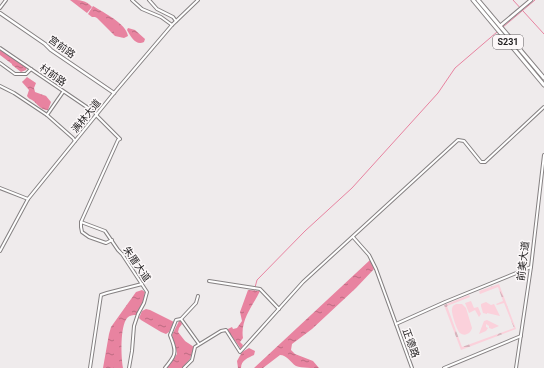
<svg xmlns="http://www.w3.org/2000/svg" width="544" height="368" font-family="Roboto,'Noto Sans SC',sans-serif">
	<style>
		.grass { fill: #fbd1db }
		.forest { fill: url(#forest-firs) }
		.water { fill: url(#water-ripples) }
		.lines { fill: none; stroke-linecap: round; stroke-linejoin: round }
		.stream { stroke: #e883a0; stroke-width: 1 }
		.minor-casing { stroke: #858182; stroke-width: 4 }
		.tertiary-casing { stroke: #858182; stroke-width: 4.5 }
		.primary-casing { stroke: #858182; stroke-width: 5 }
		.minor { stroke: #fff; stroke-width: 2 }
		.tertiary { stroke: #fff; stroke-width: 2.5 }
		.primary { stroke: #fff; stroke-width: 3 }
		.labels { text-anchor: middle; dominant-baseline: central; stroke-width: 3; stroke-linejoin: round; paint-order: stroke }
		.shield { fill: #fcf8f9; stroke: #625f60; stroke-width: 1 }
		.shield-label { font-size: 9px; font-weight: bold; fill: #201e1f }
		.street-label { font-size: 10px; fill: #201e1f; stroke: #fcf8f9 }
	</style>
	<defs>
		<pattern id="forest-firs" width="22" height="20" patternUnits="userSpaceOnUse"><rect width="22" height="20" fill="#fbd1db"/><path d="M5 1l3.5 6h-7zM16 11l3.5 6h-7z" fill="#d7b3bc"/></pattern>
		<pattern id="water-ripples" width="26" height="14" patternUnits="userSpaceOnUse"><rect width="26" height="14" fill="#e883a0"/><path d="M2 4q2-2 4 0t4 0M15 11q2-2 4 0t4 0" fill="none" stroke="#bc6b82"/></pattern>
	</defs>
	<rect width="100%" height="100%" fill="#efebec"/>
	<g class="grass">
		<path d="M471,301L474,308L478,307L481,314L479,317L475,310L469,313L465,303Z"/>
		<path d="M486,302L491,305L494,304L500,316L487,313V314L483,313L481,306V304Z"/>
		<path d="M456,304H462L466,308L472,328C471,333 465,337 460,333C457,331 451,312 452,309C453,305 453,306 456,304Z"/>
		<path d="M487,320L499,326L492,329L489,328V326L486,324V327L488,328L486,331L479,334L484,321Z"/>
	</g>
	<path class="forest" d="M499,284L516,329L461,350L444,305L469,295L470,297L447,306L462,347L514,328L504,303L497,305L496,304L503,301L498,287L480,294L479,291Z"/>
	<g class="water">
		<path d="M70,0C80,0 86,0 92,7L87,13Z"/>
		<path d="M93,6C104,13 126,23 128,36L124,38L115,36L97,18L95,17H92L88,14Z"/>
		<path d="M128,28L135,30L145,39L144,42C136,46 131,37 127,30Z"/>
		<path d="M0,50L27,67L26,70L21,72L12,65V64L0,55Z"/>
		<path d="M27,77L36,83L34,88L35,92L46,96L51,102L48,110C40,110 38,104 32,100C30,99 28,98 27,96L29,90L22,82Z"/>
		<path d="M370,260L374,269L356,288L312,329L292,344L291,350L295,354L313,361L319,368C313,368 302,368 296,366C290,362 287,355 280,355L263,368H254Z"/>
		<path d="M142,290L145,292L143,303L136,315C133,315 130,315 127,318C120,327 121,356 123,368H103L109,334L111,327L136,292Z"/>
		<path d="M248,290L260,291C253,306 240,320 243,338L240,342L243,345L241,349L228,331V329L232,327L233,329L237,328L242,321L240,312Z"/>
		<path d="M146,309L150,310L174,322L169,332L166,334L161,332L141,320L139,318L142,311Z"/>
		<path d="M179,321H181L182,324L179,328L178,332L185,341L194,347L190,359L182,368H167L177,354L176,349L172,335Z"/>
		<path d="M249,348L255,351L254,355C248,358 241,360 241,368H238L237,361L242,352Z"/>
	</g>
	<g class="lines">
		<g class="stream">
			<path d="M513,0L544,34"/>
			<path d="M503,27L535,0"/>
			<path d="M254,291L257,280L305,231L352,188L438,93L455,68L497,32"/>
		</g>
		<defs>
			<g id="minor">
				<path d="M132,0L142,9L161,17L172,25"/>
				<path d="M149,0L157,9L173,17L176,21"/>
				<path d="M0,8L6,0"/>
				<path d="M0,48L97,114"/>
				<path d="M0,63L15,74H26L31,69"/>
				<path d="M0,86L14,93L47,115"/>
				<path d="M63,92L47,115L73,138L75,141"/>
				<path d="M96,115L120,139L118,140L81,222L105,231L118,250L122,254L147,292L144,303L138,314L134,326L132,351L129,368"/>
				<path d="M0,188L28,199"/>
				<path d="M81,222V227L82,232L89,237L106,243L112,240"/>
				<path d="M353,237L369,255L376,269L412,368"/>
				<path d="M0,251L28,199L114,93L172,25L198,0"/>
				<path d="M209,281L260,289L279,309"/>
				<path d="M181,319L196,303L198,296"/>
				<path d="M396,324L445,302L531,267"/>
				<path d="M90,368L101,295L107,293L142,284"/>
				<path d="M165,368C168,364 171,361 173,357C177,350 172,341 170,335L176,320L181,319L199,344"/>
				<path d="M184,368L192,360L195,347L221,331L226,330L240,352L303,282L458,140L464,141L481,162H485L544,107"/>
				<path d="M444,368L521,336"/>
				<path d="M516,368L531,267L544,155"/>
			</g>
			<g id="tertiary">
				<path d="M0,13L45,44L51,50L114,93"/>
				<path d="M500,26L531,0"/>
			</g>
			<g id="primary">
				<path d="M473,0L544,85"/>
				<path d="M478,0L544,78"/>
			</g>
		</defs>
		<use href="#minor" class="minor-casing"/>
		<use href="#tertiary" class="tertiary-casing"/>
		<use href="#primary" class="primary-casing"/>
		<use href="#minor" class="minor"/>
		<use href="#tertiary" class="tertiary"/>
		<use href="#primary" class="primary"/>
	</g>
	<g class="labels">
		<rect class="shield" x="493" y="35" width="30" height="14" rx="3"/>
		<g class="shield-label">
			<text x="508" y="42">S231</text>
		</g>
		<g class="street-label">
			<text transform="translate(62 47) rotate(36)">宫前路</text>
			<text transform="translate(53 75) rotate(35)">村前路</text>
			<text transform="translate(86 116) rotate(-51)">满林大道</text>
			<text transform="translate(523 261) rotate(-83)">前美大道</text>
			<text transform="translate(137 264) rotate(55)">朱厝大道</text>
			<text transform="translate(411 343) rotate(70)">正德路</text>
		</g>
	</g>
</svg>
